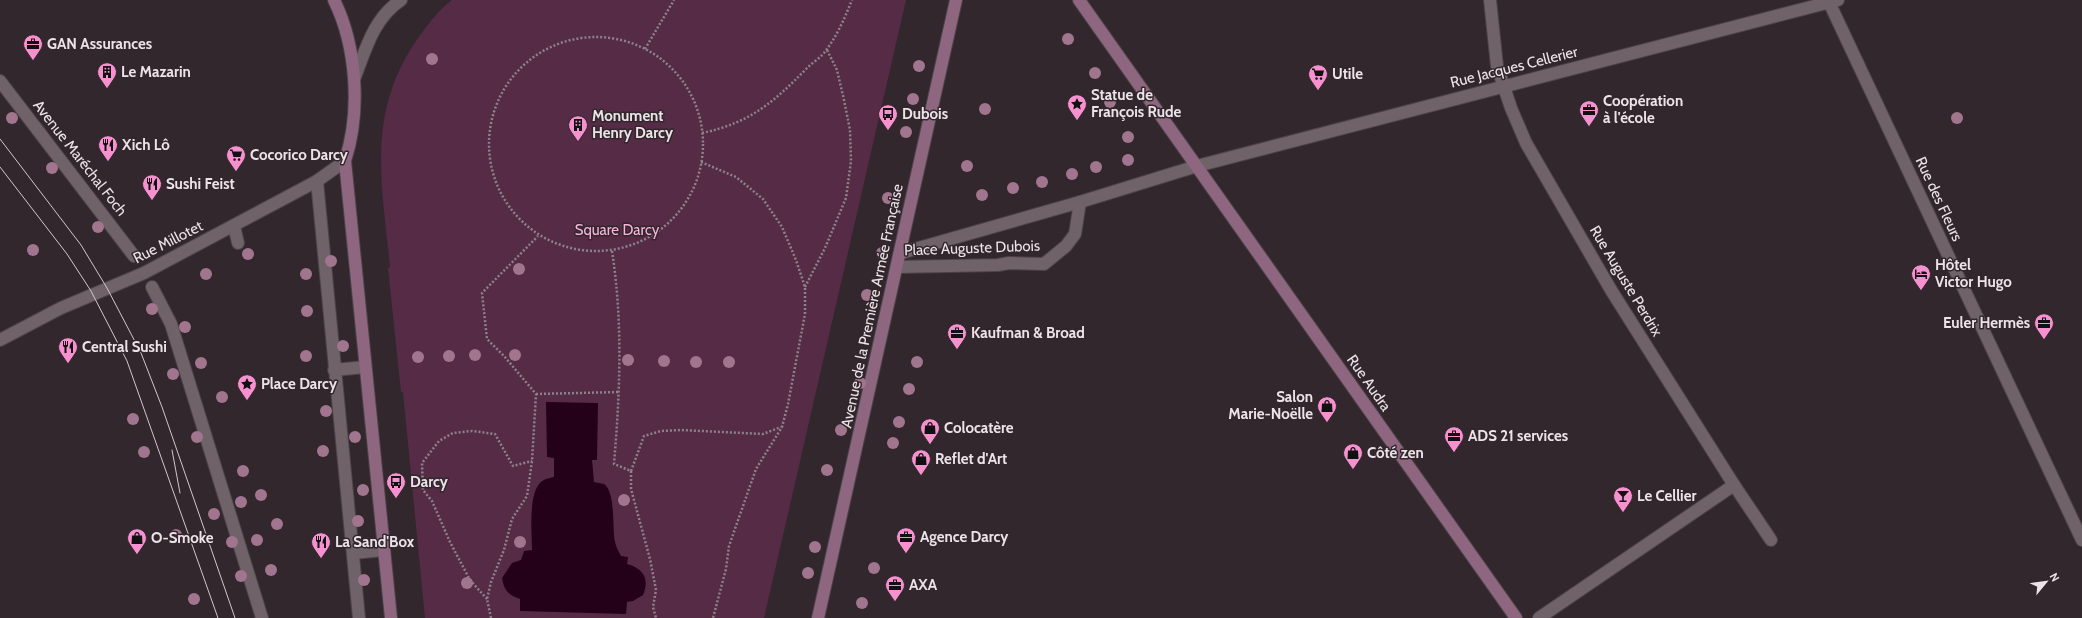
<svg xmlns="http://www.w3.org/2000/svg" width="2082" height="618" font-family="Cabin,sans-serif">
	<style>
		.green { fill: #562b46 }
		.water { fill: #240118 }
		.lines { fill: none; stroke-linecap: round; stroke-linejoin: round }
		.service-casing { stroke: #4c4348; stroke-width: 14 }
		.pedestrian-casing { stroke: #4c4348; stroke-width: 14 }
		.minor-casing { stroke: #4c4348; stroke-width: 14 }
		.tertiary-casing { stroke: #4c4348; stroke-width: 14 }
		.secondary-casing { stroke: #4c4348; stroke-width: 14 }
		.path { stroke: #8c8388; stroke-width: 2.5; stroke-dasharray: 2 2; stroke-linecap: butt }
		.service { stroke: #6f6269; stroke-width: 12 }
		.pedestrian { stroke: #6f6269; stroke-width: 12 }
		.minor { stroke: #6f6269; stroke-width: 12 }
		.tertiary { stroke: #6f6269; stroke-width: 12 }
		.secondary { stroke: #8f667f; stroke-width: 12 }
		.tram { stroke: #d0c7cc; stroke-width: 1 }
		.tree { fill: #a0758d }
		.labels { text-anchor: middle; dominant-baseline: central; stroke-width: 3; stroke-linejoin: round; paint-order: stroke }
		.poi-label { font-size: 15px; font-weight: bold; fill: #ebe3e7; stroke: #32272d; text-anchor: start }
		.street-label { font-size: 15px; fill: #ebe3e7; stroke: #32272d }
		.park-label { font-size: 15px; fill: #fab4dc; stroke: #32272d }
	</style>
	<rect width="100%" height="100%" fill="#32272d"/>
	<path class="green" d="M452,0H906L764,618H425L403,392H401L388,268L390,267C382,185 366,114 416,41C426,27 438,10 452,0Z"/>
	<path class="water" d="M546,402L598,403L597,460H592L594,482C597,483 601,483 604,484C616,492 612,529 615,542C616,547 619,552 621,556L628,557L627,564C643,568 650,579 643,595L633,601L627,602L626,614L520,611V599C508,595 504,590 502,578L512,563L521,560L524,551L532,550C532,534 527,488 544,480C547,478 551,478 554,477V458L547,457Z"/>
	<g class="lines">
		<defs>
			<g id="service">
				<path d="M317,181L359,618"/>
				<path d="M234,226L238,243"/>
				<path d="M334,370L365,367"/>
				<path d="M353,553L384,550"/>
			</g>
			<g id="pedestrian">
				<path d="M0,81L134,256"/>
				<path d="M152,287L171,324L262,618"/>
			</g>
			<g id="minor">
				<path d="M1490,0L1497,66L1511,108L1526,143L1611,290L1734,485L1539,618"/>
				<path d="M1828,0L2082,540"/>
				<path d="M901,253L1080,202L1197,166L1838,0"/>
				<path d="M897,267L998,265L1009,263L1044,264L1066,246L1075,234L1080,202"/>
				<path d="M1734,485L1771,540"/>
			</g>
			<g id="tertiary">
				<path d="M355,77C366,48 374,18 401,0"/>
				<path d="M0,340L61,308L144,273L317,181L345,161"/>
			</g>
			<g id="secondary">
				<path d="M334,0C357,47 361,112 345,161L391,618"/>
				<path d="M1079,0L1516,618"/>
				<path d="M818,618L956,0"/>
			</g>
		</defs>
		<use href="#service" class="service-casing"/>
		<use href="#pedestrian" class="pedestrian-casing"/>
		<use href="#minor" class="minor-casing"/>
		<use href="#tertiary" class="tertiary-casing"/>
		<use href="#secondary" class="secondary-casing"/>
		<g class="path">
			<circle cx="596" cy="144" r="107"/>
			<path d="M645,49L674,0"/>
			<path d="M702,133C750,123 774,102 807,68C813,62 822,57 827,49C838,34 845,17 852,0"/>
			<path d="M701,162L736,177L763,199L782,227L796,260L805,287V314L788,404L782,427L756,469L729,546L726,569L713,618"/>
			<path d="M612,251C623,322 620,392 614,464L631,471V489L650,559L656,590L653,607L656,618"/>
			<path d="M805,287L825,248L846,198L851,161L850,130L844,100L837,70L827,50"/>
			<path d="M536,394L620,392"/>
			<path d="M631,471L644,436L661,431L681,430L763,434L781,427"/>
			<path d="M487,599L470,580L450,542L432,501L423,490L422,463L439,441L453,433L472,431L495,434L513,466L532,461"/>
			<path d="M491,618L487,599L491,582L504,550L512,519L527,496L532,461L536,394L504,356L487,339L482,293L538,236"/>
		</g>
		<use href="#service" class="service"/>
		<use href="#pedestrian" class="pedestrian"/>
		<use href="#minor" class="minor"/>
		<use href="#tertiary" class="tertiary"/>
		<use href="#secondary" class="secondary"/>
		<g class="tram">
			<path d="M0,139L81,245L107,288L141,353L162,407L235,618"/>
			<path d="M0,167L67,254L91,291L127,361L218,618"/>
			<path d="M172,450L180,493"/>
		</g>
	</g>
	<g class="tree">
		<circle cx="1068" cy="39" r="6"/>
		<circle cx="432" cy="59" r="6"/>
		<circle cx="919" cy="66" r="6"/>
		<circle cx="1095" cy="73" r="6"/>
		<circle cx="913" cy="99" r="6"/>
		<circle cx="1110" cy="102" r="6"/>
		<circle cx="985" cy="109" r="6"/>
		<circle cx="12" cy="118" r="6"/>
		<circle cx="1957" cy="118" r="6"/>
		<circle cx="906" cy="132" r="6"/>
		<circle cx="1128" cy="137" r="6"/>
		<circle cx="1128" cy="160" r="6"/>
		<circle cx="967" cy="166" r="6"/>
		<circle cx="1096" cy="167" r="6"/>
		<circle cx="52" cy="168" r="6"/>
		<circle cx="1072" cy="174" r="6"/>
		<circle cx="1042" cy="182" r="6"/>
		<circle cx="1013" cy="188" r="6"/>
		<circle cx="982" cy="195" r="6"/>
		<circle cx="888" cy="198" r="6"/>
		<circle cx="98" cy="227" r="6"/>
		<circle cx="33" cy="250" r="6"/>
		<circle cx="882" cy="253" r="6"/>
		<circle cx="248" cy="254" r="6"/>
		<circle cx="331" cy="261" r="6"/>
		<circle cx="519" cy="269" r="6"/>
		<circle cx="206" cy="274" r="6"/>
		<circle cx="306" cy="274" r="6"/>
		<circle cx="867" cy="295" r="6"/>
		<circle cx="152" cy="309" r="6"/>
		<circle cx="307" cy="311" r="6"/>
		<circle cx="185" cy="327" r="6"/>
		<circle cx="343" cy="346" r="6"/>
		<circle cx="475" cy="355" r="6"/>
		<circle cx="515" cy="355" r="6"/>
		<circle cx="306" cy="356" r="6"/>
		<circle cx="449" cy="356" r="6"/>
		<circle cx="418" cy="357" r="6"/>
		<circle cx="628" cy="360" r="6"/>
		<circle cx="664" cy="361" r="6"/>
		<circle cx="696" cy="362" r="6"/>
		<circle cx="729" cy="362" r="6"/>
		<circle cx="917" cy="362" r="6"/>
		<circle cx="201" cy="363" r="6"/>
		<circle cx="173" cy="374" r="6"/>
		<circle cx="860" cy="383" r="6"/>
		<circle cx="909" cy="389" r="6"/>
		<circle cx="222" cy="397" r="6"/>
		<circle cx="326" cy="411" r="6"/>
		<circle cx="133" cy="419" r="6"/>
		<circle cx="899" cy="422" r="6"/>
		<circle cx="841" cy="430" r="6"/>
		<circle cx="197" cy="437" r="6"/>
		<circle cx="355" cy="437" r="6"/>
		<circle cx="893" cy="443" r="6"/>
		<circle cx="323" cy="451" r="6"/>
		<circle cx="144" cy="452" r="6"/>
		<circle cx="827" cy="470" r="6"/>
		<circle cx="243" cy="471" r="6"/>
		<circle cx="363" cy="490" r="6"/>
		<circle cx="261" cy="495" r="6"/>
		<circle cx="624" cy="500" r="6"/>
		<circle cx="241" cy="502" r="6"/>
		<circle cx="214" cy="514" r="6"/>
		<circle cx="358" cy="521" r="6"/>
		<circle cx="277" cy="524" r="6"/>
		<circle cx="176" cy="535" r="6"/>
		<circle cx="257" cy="540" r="6"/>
		<circle cx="232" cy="542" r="6"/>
		<circle cx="520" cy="542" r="6"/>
		<circle cx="815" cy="547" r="6"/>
		<circle cx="874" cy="568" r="6"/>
		<circle cx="271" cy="570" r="6"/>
		<circle cx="808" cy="573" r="6"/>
		<circle cx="241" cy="576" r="6"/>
		<circle cx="364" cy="580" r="6"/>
		<circle cx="467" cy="583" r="6"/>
		<circle cx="194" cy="599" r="6"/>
		<circle cx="862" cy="603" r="6"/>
	</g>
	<defs>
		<symbol id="office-pin" viewBox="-11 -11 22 30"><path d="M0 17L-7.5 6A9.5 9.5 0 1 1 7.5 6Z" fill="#f790ce" stroke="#32272d"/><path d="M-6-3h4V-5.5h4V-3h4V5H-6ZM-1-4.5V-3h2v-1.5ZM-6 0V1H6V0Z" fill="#111"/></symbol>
		<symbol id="building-pin" viewBox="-11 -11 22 30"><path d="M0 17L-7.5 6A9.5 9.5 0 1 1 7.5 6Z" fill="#f790ce" stroke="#32272d"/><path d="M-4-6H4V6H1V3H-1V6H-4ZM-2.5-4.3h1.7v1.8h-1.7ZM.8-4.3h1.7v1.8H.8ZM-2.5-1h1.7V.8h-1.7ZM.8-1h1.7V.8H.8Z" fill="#111"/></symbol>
		<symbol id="supermarket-pin" viewBox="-11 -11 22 30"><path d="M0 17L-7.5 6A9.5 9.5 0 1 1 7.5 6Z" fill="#f790ce" stroke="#32272d"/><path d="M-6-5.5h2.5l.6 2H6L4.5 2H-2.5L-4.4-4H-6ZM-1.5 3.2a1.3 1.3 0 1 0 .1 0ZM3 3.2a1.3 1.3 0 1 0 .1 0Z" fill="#111"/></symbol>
		<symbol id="sight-pin" viewBox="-11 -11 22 30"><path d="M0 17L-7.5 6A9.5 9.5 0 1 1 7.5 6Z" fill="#f790ce" stroke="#32272d"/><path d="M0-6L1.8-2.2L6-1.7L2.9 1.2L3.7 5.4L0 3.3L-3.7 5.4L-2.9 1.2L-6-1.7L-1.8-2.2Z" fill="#111"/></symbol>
		<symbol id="bus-pin" viewBox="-11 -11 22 30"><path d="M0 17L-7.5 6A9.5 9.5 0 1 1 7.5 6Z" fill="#f790ce" stroke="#32272d"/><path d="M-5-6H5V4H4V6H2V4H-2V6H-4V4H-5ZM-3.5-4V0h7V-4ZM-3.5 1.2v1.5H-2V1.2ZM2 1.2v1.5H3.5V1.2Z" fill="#111"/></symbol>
		<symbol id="restaurant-pin" viewBox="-11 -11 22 30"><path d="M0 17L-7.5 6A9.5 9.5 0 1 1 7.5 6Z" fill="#f790ce" stroke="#32272d"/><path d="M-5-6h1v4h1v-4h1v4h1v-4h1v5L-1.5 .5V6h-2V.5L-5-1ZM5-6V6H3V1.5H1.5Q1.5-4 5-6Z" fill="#111"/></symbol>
		<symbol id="hotel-pin" viewBox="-11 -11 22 30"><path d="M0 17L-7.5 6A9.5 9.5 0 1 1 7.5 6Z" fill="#f790ce" stroke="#32272d"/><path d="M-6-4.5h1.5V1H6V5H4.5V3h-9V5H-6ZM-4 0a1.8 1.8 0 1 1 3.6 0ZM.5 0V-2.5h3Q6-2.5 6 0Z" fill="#111"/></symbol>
		<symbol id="shop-pin" viewBox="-11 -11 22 30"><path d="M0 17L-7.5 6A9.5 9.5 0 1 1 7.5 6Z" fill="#f790ce" stroke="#32272d"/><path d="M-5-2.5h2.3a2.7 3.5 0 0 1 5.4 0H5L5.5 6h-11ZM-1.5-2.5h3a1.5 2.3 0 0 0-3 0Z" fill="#111"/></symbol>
		<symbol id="bar-pin" viewBox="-11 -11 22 30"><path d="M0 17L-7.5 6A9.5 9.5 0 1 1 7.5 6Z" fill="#f790ce" stroke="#32272d"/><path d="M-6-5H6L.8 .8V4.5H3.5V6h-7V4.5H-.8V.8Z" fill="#111"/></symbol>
	</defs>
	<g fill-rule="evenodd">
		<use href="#office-pin" x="22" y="33" width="22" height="30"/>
		<use href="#building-pin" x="96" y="61" width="22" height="30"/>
		<use href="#supermarket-pin" x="1307" y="63" width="22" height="30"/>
		<use href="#sight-pin" x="1066" y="93" width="22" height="30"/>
		<use href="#office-pin" x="1578" y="99" width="22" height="30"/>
		<use href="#bus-pin" x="877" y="103" width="22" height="30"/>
		<use href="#building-pin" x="567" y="114" width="22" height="30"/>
		<use href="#restaurant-pin" x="97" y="134" width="22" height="30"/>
		<use href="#supermarket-pin" x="225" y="144" width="22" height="30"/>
		<use href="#restaurant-pin" x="141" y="173" width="22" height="30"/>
		<use href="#hotel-pin" x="1910" y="263" width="22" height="30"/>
		<use href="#office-pin" x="2033" y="312" width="22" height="30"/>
		<use href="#office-pin" x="946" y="322" width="22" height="30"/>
		<use href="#restaurant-pin" x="57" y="336" width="22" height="30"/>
		<use href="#sight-pin" x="236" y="373" width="22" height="30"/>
		<use href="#shop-pin" x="1316" y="395" width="22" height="30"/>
		<use href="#shop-pin" x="919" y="417" width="22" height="30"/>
		<use href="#office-pin" x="1443" y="425" width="22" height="30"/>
		<use href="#shop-pin" x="1342" y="442" width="22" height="30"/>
		<use href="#shop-pin" x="910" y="448" width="22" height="30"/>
		<use href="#bus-pin" x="385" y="471" width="22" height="30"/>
		<use href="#bar-pin" x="1612" y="485" width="22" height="30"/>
		<use href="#office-pin" x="895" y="526" width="22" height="30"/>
		<use href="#shop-pin" x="126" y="527" width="22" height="30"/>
		<use href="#restaurant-pin" x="310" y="531" width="22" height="30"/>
		<use href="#office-pin" x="884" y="574" width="22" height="30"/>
	</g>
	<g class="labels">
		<g class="poi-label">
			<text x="47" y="44">GAN Assurances</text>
			<text x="121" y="72">Le Mazarin</text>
			<text x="1332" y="74">Utile</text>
			<text x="1091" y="95">Statue de<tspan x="1091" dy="17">François Rude</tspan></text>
			<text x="1603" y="101">Coopération<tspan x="1603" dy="17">à l'école</tspan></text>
			<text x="902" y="114">Dubois</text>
			<text x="592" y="116">Monument<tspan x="592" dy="17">Henry Darcy</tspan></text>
			<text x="122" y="145">Xich Lô</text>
			<text x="250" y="155">Cocorico Darcy</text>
			<text x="166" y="184">Sushi Feist</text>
			<text x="1935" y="265">Hôtel<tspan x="1935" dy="17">Victor Hugo</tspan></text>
			<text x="2030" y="323" text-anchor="end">Euler Hermès</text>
			<text x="971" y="333">Kaufman &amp; Broad</text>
			<text x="82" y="347">Central Sushi</text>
			<text x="261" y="384">Place Darcy</text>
			<text x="1313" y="397" text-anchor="end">Salon<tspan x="1313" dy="17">Marie-Noëlle</tspan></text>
			<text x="944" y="428">Colocatère</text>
			<text x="1468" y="436">ADS 21 services</text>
			<text x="1367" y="453">Côté zen</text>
			<text x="935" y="459">Reflet d'Art</text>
			<text x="410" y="482">Darcy</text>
			<text x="1637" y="496">Le Cellier</text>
			<text x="920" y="537">Agence Darcy</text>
			<text x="151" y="538">O-Smoke</text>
			<text x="335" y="542">La Sand'Box</text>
			<text x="909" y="585">AXA</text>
		</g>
		<g class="street-label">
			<text transform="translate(1514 67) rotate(-14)">Rue Jacques Cellerier</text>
			<text transform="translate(80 158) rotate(52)">Avenue Maréchal Foch</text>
			<text transform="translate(1939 199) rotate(65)">Rue des Fleurs</text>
			<text transform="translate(168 242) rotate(-27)">Rue Millotet</text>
			<text transform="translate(972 248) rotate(-2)">Place Auguste Dubois</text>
			<text transform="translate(1626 281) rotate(59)">Rue Auguste Perdrix</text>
			<text transform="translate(872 306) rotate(-78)">Avenue de la Première Armée Française</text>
			<text transform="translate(1369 383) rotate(55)">Rue Audra</text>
		</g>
		<g class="park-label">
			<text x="617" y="230">Square Darcy</text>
		</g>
	</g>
	<g transform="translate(2046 582) rotate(61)" stroke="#32272d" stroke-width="3" paint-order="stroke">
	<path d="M0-3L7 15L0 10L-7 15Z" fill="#ebe3e7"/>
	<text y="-6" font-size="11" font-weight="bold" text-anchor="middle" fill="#ebe3e7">N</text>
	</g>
</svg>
